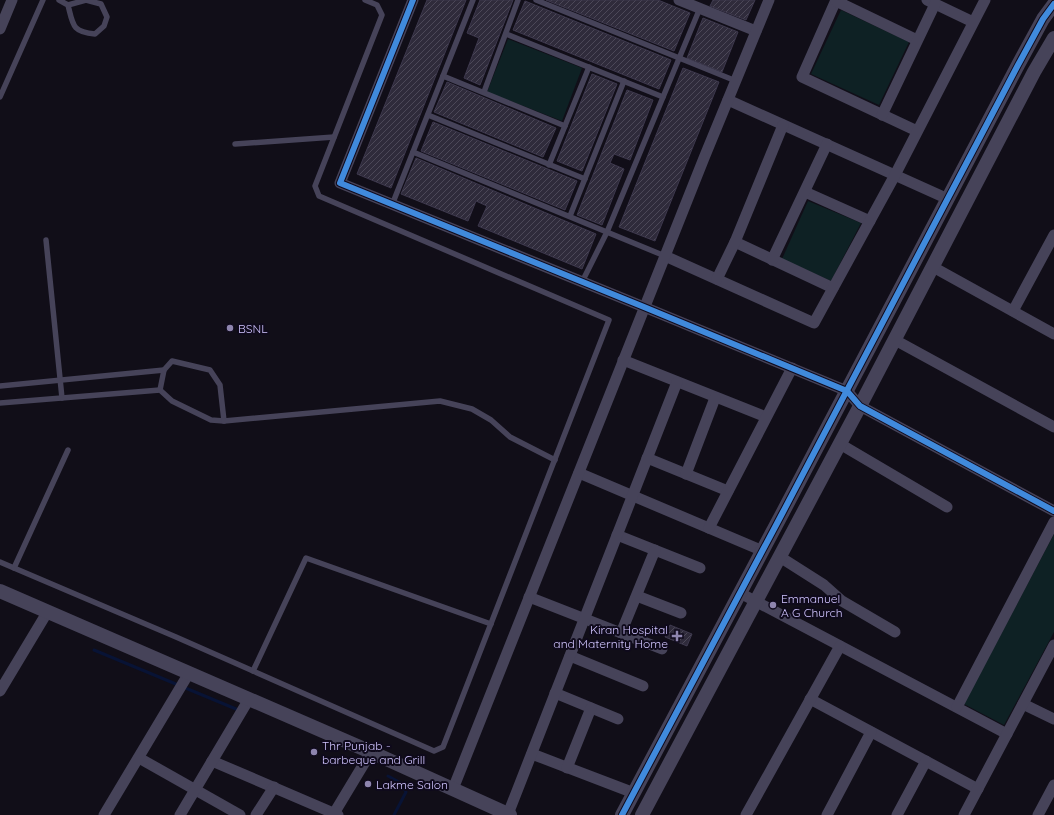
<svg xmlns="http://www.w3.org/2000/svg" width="1054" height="815" font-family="Quicksand,sans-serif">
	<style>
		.green { fill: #0e2124 }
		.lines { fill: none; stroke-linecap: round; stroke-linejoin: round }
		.stream { stroke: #081335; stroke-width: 3 }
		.building { fill: url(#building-hatch); stroke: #3d384d }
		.service { stroke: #464359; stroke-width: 5.5 }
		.minor { stroke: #464359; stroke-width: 11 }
		.tertiary { stroke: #464359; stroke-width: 14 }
		.cycleway-casing { stroke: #0f0a1c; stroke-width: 8 }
		.cycleway { stroke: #408adc; stroke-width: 6 }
		.poi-dot { fill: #8e85ae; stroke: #0f0a1c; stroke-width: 1.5 }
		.labels { text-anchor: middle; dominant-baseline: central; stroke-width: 4; stroke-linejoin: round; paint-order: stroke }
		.poi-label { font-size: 12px; fill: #d1c5ff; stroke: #0f0a1c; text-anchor: start }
	</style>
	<defs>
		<pattern id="building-hatch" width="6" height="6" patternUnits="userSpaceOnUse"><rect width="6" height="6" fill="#2f2b3b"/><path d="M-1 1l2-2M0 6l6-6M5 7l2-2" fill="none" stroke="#4c4858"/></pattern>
	</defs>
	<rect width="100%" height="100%" fill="#110e18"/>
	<g class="green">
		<path d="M841,10L909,42L879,105L811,74Z"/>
		<path d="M508,39L582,68L562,121L487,92Z"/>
		<path d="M808,201L861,223L831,281L782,259Z"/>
		<path d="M1054,534V632L1004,725L964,704Z"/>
	</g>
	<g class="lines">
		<g class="stream">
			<path d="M94,650L236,709"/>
			<path d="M388,776L401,783L406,792L394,815"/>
		</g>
	</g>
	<g class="building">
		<path d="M427,0H466L391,188L357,174Z"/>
		<path d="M480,0H513L480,85L464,78L479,38L467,33Z"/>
		<path d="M546,0H658L690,13L674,51Z"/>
		<path d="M713,0H755L746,20L710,6Z"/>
		<path d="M525,1L671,60L659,89L513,30Z"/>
		<path d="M703,18L738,32L722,72L687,58Z"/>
		<path d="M683,68L719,82L655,241L619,227Z"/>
		<path d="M592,74L617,84L582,171L557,161Z"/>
		<path d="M447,82L556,128L543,157L434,112Z"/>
		<path d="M627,90L653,100L630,160L614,154L610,163L624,169L602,225L577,215Z"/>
		<path d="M433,122L577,181L565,210L421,151Z"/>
		<path d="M416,158L596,234L582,269L478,226L487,206L476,201L468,221L401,194Z"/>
		<path d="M670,625L692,634L687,646L665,637Z"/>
	</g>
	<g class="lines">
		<g class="service">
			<path d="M59,0L68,5L86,0L101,4L107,17L104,26L95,34C72,32 73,25 68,5"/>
			<path d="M536,0L736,81"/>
			<path d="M506,34L663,97"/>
			<path d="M443,76L565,126"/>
			<path d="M484,92L518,0"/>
			<path d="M0,97L43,0"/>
			<path d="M428,115L585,179"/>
			<path d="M235,144L334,137"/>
			<path d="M413,152L665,256"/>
			<path d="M549,165L589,67"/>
			<path d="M392,205L473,0"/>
			<path d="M570,216L624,81"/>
			<path d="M46,240L62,398"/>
			<path d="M582,282L607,232L700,8"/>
			<path d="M172,361L210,370L220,385L224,421L211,420L172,401L160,390L164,370Z"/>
			<path d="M0,386L164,370"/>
			<path d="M0,403L160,390"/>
			<path d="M224,421L440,401L472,409L491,420L510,437L555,460"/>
			<path d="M0,562L176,637L434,751L443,747L609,320L319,196L315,186L382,15L377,5L365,0"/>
			<path d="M14,568L68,450"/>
			<path d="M253,671L306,558L491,624"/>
		</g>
		<g class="minor">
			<path d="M413,0L340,183L644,307L847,391L860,406L1054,511"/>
			<path d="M679,0L756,31"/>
			<path d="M836,0L802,77L917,131"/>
			<path d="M927,0L973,22"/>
			<path d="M836,1L917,40"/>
			<path d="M0,29L12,0"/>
			<path d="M728,100L948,199"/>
			<path d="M882,115L935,4"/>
			<path d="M805,192L870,221"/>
			<path d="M735,242L833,288"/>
			<path d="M665,256L814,323L895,175L985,0"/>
			<path d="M772,260L827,144"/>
			<path d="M933,267L1054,334"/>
			<path d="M717,279L735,242L783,125"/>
			<path d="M1013,311L1054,235"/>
			<path d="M895,340L1054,427"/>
			<path d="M623,360L766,417"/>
			<path d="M840,444L947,507"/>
			<path d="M647,458L728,491"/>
			<path d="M579,473L763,551"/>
			<path d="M686,474L715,398"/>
			<path d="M709,528L792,368"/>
			<path d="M617,535L700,568"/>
			<path d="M780,557L824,585L842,601L895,632"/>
			<path d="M740,593L1007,734"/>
			<path d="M637,596L681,613"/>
			<path d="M529,597L662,649"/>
			<path d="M621,633L655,550"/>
			<path d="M570,656L643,686"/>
			<path d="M0,691L48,611"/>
			<path d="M555,693L618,719"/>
			<path d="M810,699L978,789"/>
			<path d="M1023,704L1054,719"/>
			<path d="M957,707L1054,522"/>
			<path d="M532,754L634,793"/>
			<path d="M139,758L240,815"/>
			<path d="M212,761L338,815"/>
			<path d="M567,768L591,708"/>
			<path d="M453,789L704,158L769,0"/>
			<path d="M508,814L677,382"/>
			<path d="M104,815L189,673"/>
			<path d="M180,815L249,699"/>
			<path d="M256,815L274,787"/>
			<path d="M333,815L371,752"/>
			<path d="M746,815L840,646"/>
			<path d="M827,815L871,732"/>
			<path d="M897,815L926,761"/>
			<path d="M964,815L1054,645"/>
			<path d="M1038,815L1054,785"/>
		</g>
		<g class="tertiary">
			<path d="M0,591L371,752L510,815"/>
			<path d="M622,815L783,512L1018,65L1043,19L1054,4"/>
			<path d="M642,815L860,406L1034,72L1054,38"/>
		</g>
		<defs>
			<g id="cycleway">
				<path d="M413,0L340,183L644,307L847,391L860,406L1054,511"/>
				<path d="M622,815L783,512L1018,65L1043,19L1054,4"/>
			</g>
		</defs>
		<use href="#cycleway" class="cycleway-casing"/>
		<use href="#cycleway" class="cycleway"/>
	</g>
	<g class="poi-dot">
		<circle cx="230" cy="328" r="4"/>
		<circle cx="773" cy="605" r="4"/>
		<path d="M675 630h4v4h4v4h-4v4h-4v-4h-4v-4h4z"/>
		<circle cx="314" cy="752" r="4"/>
		<circle cx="368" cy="784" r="4"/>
	</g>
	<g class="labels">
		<g class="poi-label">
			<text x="238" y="328">BSNL</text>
			<text x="781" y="598">Emmanuel<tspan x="781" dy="14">A G Church</tspan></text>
			<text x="668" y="629" text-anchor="end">Kiran Hospital<tspan x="668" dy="14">and Maternity Home</tspan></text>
			<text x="322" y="745">Thr Punjab -<tspan x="322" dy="14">barbeque and Grill</tspan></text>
			<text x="376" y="784">Lakme Salon</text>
		</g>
	</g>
</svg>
